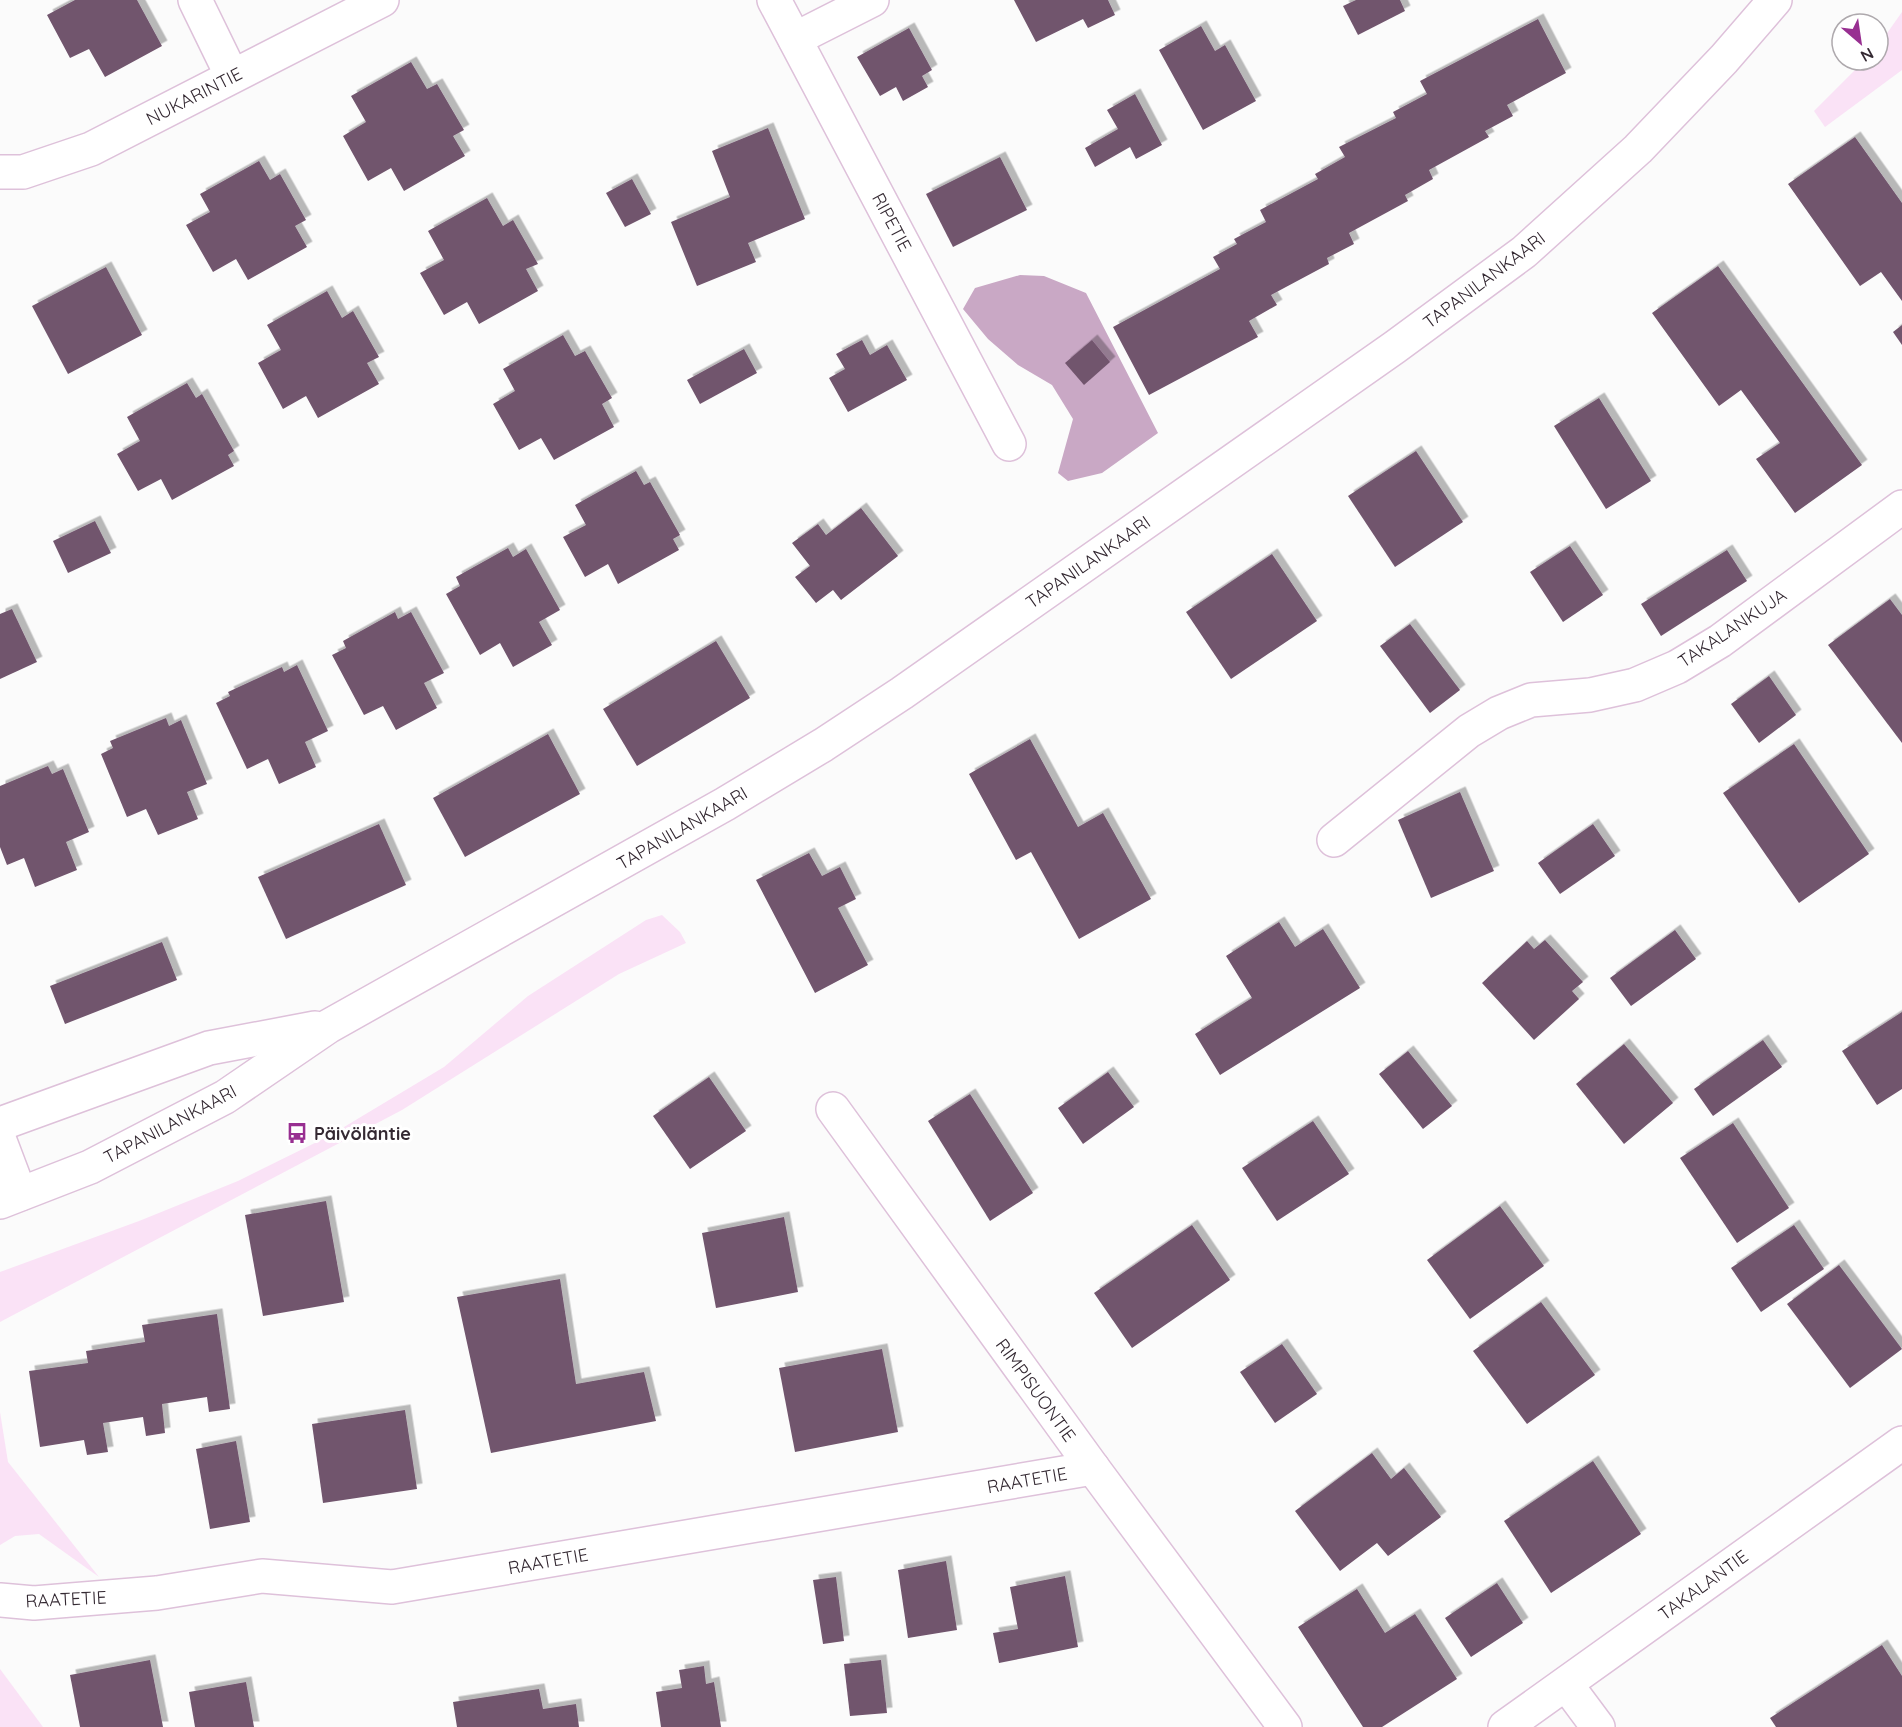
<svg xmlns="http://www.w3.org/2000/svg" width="1902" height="1727" font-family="Quicksand,sans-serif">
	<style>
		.green { fill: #fae2f6 }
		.forest { fill: #c9a8c5 }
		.building { fill: #71546d; filter: url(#shadow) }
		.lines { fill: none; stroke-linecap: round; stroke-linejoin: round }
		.street-casing { stroke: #dec1da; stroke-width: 36 }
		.secondary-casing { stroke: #dec1da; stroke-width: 36 }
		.primary-casing { stroke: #dec1da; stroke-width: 36 }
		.street { stroke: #fff; stroke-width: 33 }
		.secondary { stroke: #fff; stroke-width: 33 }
		.primary { stroke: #fff; stroke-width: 33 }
		.labels { text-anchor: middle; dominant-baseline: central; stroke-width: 6; stroke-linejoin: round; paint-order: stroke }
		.street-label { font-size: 18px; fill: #342932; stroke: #fff }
		.poi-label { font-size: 18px; font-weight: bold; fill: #342932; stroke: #fff; text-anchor: start }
	</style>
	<defs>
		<filter id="shadow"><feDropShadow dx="5.5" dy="-5.5" stdDeviation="0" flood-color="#0004"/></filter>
	</defs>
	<rect width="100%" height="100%" fill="#fbfbfb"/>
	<g class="green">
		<path d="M1902,12V70L1825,127L1814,111L1865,60H1878V46Z"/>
		<path d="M662,915L680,932L686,943L619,974L402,1110L0,1322V1272L139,1221L238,1181L329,1136L444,1067L528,996L646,920Z"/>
		<path d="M0,1412L8,1462L99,1577L39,1534L15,1536L0,1545Z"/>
		<path d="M0,1669L43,1727H0Z"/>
	</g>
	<path class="forest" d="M1020,275L1044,276L1086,293L1158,433L1102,473L1068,481L1058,473L1073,419L1052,385L1018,365L988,339L963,309L975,288Z"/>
	<g class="building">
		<path d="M75,0H137L162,46L105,77L89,49L70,58L47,15Z"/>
		<path d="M1014,0H1108L1115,15L1088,28L1083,19L1036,42Z"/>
		<path d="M1356,0H1400L1405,11L1358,35L1343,6Z"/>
		<path d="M1538,19L1566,73L1507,105L1513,116L1485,131L1489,137L1429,170L1433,179L1405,195L1408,201L1349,233L1354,244L1327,258L1329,264L1271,295L1277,305L1249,321L1258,337L1149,395L1113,327L1220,269L1213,257L1237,244L1234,239L1266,222L1260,210L1318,179L1315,174L1345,157L1339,147L1396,118L1393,112L1427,94L1420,81Z"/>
		<path d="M1201,26L1215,51L1225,45L1256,101L1203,130L1159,50Z"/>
		<path d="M909,28L932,70L922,76L928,87L903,101L896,87L880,96L857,57Z"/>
		<path d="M411,62L427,89L437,84L464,130L453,136L465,156L404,191L391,168L368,181L343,136L366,122L351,96Z"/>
		<path d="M1135,94L1162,145L1136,159L1130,147L1095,167L1085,148L1118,129L1107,110Z"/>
		<path d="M768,128L805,219L748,243L756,262L697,286L671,222L730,197L712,151Z"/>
		<path d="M1855,137L1902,203V301L1881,272L1860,286L1788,184Z"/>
		<path d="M1000,157L1027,210L953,247L926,194Z"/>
		<path d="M259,161L270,180L280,174L306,220L295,226L307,247L248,280L236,259L213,272L186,225L210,212L200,194Z"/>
		<path d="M632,179L651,214L625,227L606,193Z"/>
		<path d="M487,198L503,226L513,220L538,264L526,269L538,291L479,324L467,302L444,315L420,273L444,260L428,231Z"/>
		<path d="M1718,266L1862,465L1795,513L1756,459L1780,443L1741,390L1719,406L1652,313Z"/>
		<path d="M106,267L142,335L68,374L32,306Z"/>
		<path d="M327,291L342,318L353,311L379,357L367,363L379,384L318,418L306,396L283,409L258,363L281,350L267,325Z"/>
		<path d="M1902,325V345L1893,332Z"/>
		<path d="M563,335L575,356L585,351L612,398L602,404L614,427L554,460L541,438L519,450L493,404L515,391L503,369Z"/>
		<path d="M862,340L870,355L887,345L907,380L848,412L829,378L845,369L836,354Z"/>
		<path d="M1092,340L1110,362L1084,385L1065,363Z"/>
		<path d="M744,349L757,373L700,404L687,380Z"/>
		<path d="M187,383L196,398L202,394L234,451L228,455L234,466L172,500L161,479L138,491L117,454L140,441L127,417Z"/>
		<path d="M1599,398L1651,481L1606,509L1554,426Z"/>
		<path d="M1416,451L1463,522L1395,567L1348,496Z"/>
		<path d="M636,471L644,485L650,482L680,535L673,539L679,550L618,584L608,564L585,577L563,537L586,525L575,505Z"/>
		<path d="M861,508L898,556L841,600L833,590L816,603L795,577L810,566L792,543L818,524L826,535Z"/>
		<path d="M95,521L111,553L68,573L53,541Z"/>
		<path d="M1570,546L1603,595L1563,622L1530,572Z"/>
		<path d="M508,548L513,557L526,549L560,610L539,622L552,645L513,667L500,643L480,655L446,594L460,586L456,577Z"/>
		<path d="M1727,550L1747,581L1661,636L1641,604Z"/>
		<path d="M1272,554L1317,621L1231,679L1186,612Z"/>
		<path d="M1890,599L1902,615V743L1828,645Z"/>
		<path d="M12,609L37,662L0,679V614Z"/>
		<path d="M395,612L398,619L411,612L444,673L424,683L437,708L396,730L383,706L364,715L332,655L346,648L343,641Z"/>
		<path d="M1410,624L1460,690L1430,713L1380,646Z"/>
		<path d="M716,641L750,698L637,766L603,709Z"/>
		<path d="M297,665L328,731L305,742L316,767L279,784L268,759L247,769L216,703L230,696L228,692L282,667L284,672Z"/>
		<path d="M1769,676L1796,715L1759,743L1731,704Z"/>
		<path d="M166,718L169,726L181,720L207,784L187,792L198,819L158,835L146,809L127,817L101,754L113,748L110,741Z"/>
		<path d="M548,734L580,794L465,857L433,798Z"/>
		<path d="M1030,739L1078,827L1103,813L1151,899L1079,939L1031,852L1016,860L969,774Z"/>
		<path d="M1794,744L1869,854L1799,903L1723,793Z"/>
		<path d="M48,766L52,774L63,769L89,832L66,842L77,870L35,887L24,858L7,865L0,847V786Z"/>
		<path d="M1460,792L1494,871L1431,898L1398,820Z"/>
		<path d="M379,824L406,885L286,939L258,877Z"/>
		<path d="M1593,824L1615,856L1560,894L1538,863Z"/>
		<path d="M809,853L822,876L840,867L856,899L838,908L868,965L815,993L756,880Z"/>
		<path d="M1279,922L1295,947L1323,929L1360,988L1220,1075L1195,1034L1252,998L1226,956Z"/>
		<path d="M1675,930L1696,959L1631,1006L1610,978Z"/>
		<path d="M1545,940L1583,982L1572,991L1579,999L1534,1040L1482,983L1527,941L1534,949Z"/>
		<path d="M162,942L177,980L65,1024L50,986Z"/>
		<path d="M1902,1012V1089L1877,1105L1842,1051Z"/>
		<path d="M1763,1040L1782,1067L1713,1116L1694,1089Z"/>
		<path d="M1624,1044L1673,1103L1624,1144L1576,1084Z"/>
		<path d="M1408,1051L1452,1106L1423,1129L1379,1074Z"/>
		<path d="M1108,1072L1134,1107L1083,1144L1058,1108Z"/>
		<path d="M709,1077L746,1131L690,1169L653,1116Z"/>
		<path d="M970,1094L1033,1193L990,1221L928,1121Z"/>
		<path d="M1313,1121L1349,1174L1277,1221L1242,1168Z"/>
		<path d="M1733,1123L1789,1208L1737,1243L1680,1158Z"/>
		<path d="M326,1201L344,1302L263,1316L245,1215Z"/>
		<path d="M1500,1206L1544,1266L1470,1319L1427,1260Z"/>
		<path d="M784,1217L798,1292L716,1308L702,1233Z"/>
		<path d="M1192,1225L1230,1280L1132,1348L1094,1293Z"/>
		<path d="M1794,1225L1824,1269L1761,1312L1731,1268Z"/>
		<path d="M1839,1265L1902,1349L1850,1388L1787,1304Z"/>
		<path d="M560,1279L576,1384L644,1372L656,1421L491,1453L457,1297Z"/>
		<path d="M1541,1302L1595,1375L1527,1424L1473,1351Z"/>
		<path d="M217,1314L230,1409L209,1412L207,1397L162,1404L165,1433L146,1436L143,1417L103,1423L108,1452L87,1455L84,1440L40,1447L29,1371L88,1363L86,1351L145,1342L142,1325Z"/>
		<path d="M1282,1344L1317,1394L1275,1423L1240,1372Z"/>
		<path d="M882,1349L898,1432L795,1452L779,1368Z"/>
		<path d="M405,1410L417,1489L323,1503L312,1424Z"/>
		<path d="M236,1441L250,1522L210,1529L196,1449Z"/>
		<path d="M1372,1453L1391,1479L1404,1468L1441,1517L1388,1556L1377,1543L1340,1571L1295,1511Z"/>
		<path d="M1593,1461L1641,1534L1551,1593L1504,1521Z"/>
		<path d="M946,1561L957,1630L908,1638L898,1570Z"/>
		<path d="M1065,1576L1078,1647L999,1663L993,1633L1018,1629L1010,1587Z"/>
		<path d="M836,1577L844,1641L823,1644L813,1580Z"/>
		<path d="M1497,1583L1523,1623L1471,1657L1445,1618Z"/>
		<path d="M1357,1589L1385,1633L1415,1614L1457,1679L1382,1727H1363L1298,1627Z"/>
		<path d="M1882,1645L1902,1676V1727H1776L1770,1718Z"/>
		<path d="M150,1660L163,1727H80L70,1675Z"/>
		<path d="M881,1660L887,1713L850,1716L844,1664Z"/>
		<path d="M704,1666L706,1684L714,1682L721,1727H661L656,1692L682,1688L679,1670Z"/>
		<path d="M246,1682L254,1727H195L189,1692Z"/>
		<path d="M539,1689L543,1709L576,1704L579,1727H457L453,1702Z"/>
	</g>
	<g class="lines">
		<defs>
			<g id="street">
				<path d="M195,0L232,76"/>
				<path d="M774,0L1009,444"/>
				<path d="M795,39L872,0"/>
				<path d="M0,172H23L91,149L382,0"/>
				<path d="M1334,840L1469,731L1499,713L1531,700L1590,695L1635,685L1677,667L1720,641L1902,507"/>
				<path d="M833,1109L1093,1468L1285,1727"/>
				<path d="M0,1600L34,1603L157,1593L262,1576L392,1587L1093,1468"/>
				<path d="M1566,1684L1598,1727"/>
				<path d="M1505,1727L1902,1443"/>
			</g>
			<path id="secondary" d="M0,1141L20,1194"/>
			<g id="primary">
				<path d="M0,1124L209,1048L315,1028"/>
				<path d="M0,1202L90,1167L225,1097L329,1026L725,804L823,745L902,693L1395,347L1524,252L1638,149L1724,59L1775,0"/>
			</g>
		</defs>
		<use href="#street" class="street-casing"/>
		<use href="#secondary" class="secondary-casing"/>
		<use href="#primary" class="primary-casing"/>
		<use href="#street" class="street"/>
		<use href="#secondary" class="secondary"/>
		<use href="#primary" class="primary"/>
	</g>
	<defs>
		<symbol id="bus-bare" viewBox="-9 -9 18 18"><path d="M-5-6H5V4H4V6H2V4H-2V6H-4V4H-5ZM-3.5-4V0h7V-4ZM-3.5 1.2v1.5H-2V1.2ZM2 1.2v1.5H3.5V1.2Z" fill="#982f91" stroke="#fff" stroke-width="2.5" paint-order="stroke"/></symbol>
	</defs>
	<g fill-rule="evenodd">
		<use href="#bus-bare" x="282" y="1118" width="30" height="30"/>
	</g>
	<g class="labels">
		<g class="street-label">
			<text transform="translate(194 96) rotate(-27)">NUKARINTIE</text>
			<text transform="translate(892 222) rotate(62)">RIPETIE</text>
			<text transform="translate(1484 280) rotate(-37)">TAPANILANKAARI</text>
			<text transform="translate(1088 562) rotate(-35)">TAPANILANKAARI</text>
			<text transform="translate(1732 628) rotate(-34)">TAKALANKUJA</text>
			<text transform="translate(682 828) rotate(-30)">TAPANILANKAARI</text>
			<text transform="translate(170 1124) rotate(-28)">TAPANILANKAARI</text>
			<text transform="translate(1036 1390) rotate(54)">RIMPISUONTIE</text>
			<text transform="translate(1027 1480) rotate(-10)">RAATETIE</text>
			<text transform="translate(548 1561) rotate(-10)">RAATETIE</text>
			<text transform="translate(1703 1585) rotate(-36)">TAKALANTIE</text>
			<text transform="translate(66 1599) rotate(-3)">RAATETIE</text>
		</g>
		<g class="poi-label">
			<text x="314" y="1133">Päivöläntie</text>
		</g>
	</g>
	<g transform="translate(1860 42) rotate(151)"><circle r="28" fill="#ffffff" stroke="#aea9ad" stroke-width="1.5"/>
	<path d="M0-4.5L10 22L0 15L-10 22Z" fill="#982f91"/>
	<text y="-9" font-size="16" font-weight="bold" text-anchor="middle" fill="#342932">N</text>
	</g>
</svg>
